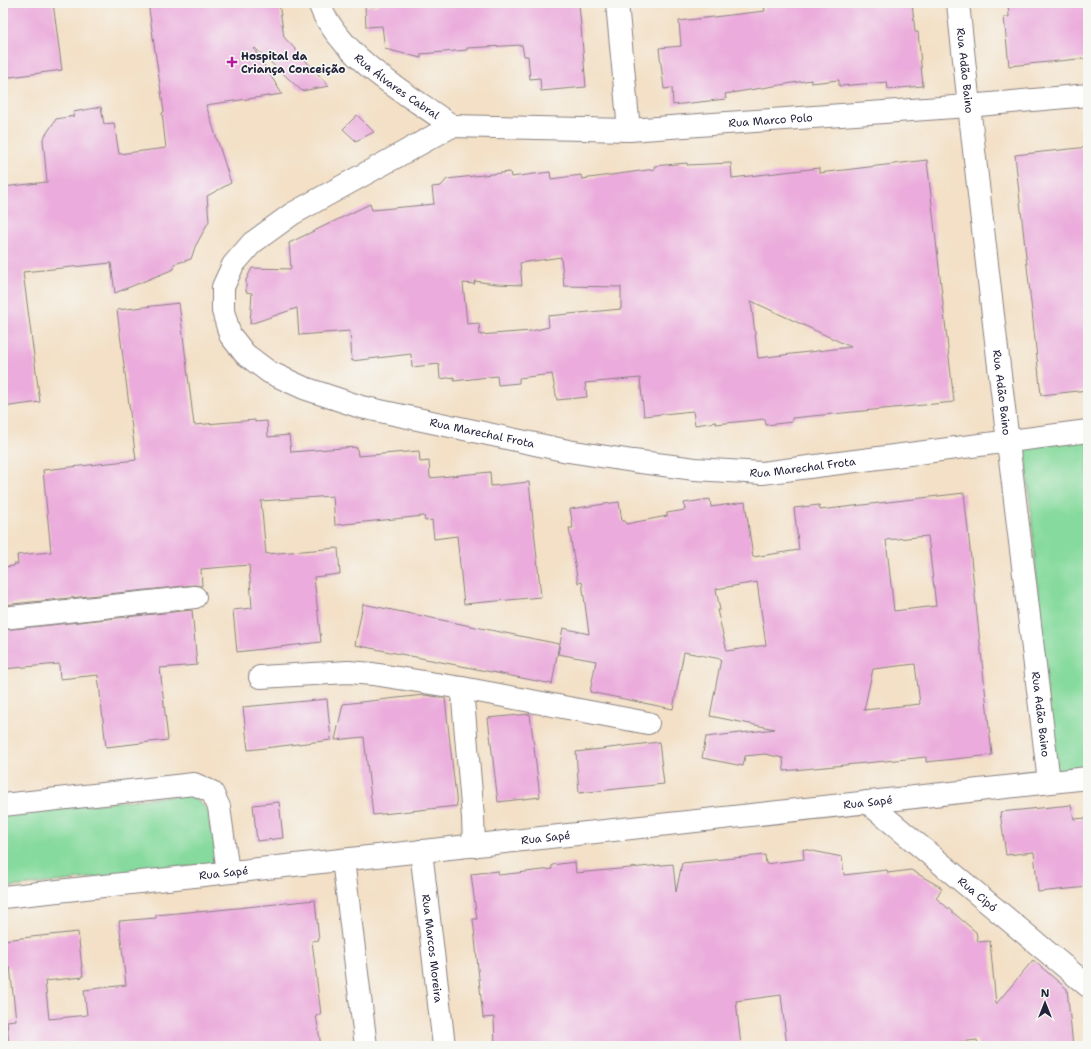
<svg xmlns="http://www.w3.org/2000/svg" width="1091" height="1049" font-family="'Shantell Sans',sans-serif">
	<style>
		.green { fill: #86da9d; stroke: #547e6c }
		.building { fill: #ebabdc; fill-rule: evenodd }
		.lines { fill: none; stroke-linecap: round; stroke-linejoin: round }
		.street-casing { stroke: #8a8180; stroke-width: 24 }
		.secondary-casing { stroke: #8a8180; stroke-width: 24 }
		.street { stroke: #fff; stroke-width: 22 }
		.secondary { stroke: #fff; stroke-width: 22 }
		.poi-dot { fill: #b5179e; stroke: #f6f6f2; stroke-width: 1.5 }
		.labels { text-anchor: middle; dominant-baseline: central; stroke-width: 3.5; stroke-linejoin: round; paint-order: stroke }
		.poi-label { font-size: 11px; font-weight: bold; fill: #22223b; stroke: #f6f6f2; text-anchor: start }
		.street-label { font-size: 11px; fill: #22223b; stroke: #f6f6f2 }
	</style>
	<rect width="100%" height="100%" fill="#f6f6f2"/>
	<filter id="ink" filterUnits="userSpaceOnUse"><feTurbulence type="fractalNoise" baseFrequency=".025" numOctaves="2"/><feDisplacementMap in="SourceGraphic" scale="8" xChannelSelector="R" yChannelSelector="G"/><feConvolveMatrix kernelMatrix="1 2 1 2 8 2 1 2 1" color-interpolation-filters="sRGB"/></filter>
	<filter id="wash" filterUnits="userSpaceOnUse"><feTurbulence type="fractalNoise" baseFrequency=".012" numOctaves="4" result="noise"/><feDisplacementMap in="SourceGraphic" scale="16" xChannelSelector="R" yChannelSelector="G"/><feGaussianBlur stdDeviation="0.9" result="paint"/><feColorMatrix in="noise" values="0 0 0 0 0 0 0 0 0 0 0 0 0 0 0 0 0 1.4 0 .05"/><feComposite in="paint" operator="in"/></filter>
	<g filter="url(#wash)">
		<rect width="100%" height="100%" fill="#f3e0c6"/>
		<g class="green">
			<path d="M1088,438V772L1054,775L1025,446Z"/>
			<path d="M191,794L211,813L220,863L3,888V814Z"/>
		</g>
		<g id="blocks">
			<g class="building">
				<path d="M3,3H53L62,70L3,78Z"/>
				<path d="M148,3H279L284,37L329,86L302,91L255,48L254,49L282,94L206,105L231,183L207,196L209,221L195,247L191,259L174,264V269L115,293L111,263L23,272L40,402L3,407V187L47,182L43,139L56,119L74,116L73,112L101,107L104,124L114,123L119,154L166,148L162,113L164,112Z"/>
				<path d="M381,3H511V6H549V3H579L586,87L541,91L540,78L530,79L528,56H524L522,45L467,48V50L421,54V58L385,49L382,26L366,27L365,6H375Z"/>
				<path d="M764,3H912L915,32H918L923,86L888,89L887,82L839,86V80L811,83V80L725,94L726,99L673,105L672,88L664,89L659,48L681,46L679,21L765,11Z"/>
				<path d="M1008,3H1088V58L1009,66L1004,17H1009Z"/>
				<path d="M357,115L374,132L356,141L343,129Z"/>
				<path d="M1088,147V390L1041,395L1015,155Z"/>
				<path d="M927,160L954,402L792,418V422L766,425L765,419L716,424V422L695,425L693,411L644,416L640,378L585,383L587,397L557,400L552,374L519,378V383L498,385L497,376L454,381V377L440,379L439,364L412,367L411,354L352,361L350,331L299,335L297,308L250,324L252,293L246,292V280L252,268L291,269L289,243L370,204L372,210L434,204L432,187L441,186L447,179L510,172L511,177L550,172L551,179L581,175L582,179L655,169L654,166L687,163V165L731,163L732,178L819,168V173ZM561,257L564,286L621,287V309L548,316L549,327L531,331L480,335L479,323L467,324L463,283L475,284L474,281L496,284L522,285L520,263ZM751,301L851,347L758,358Z"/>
				<path d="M179,303L194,425L255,420V422L267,421L268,437L289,435L291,452L355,447V448H357L358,456L419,451L420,462L429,461L430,478L490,472L491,486L529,482L541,597L464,604L457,536L434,539L432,520L425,521L424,516L335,525L333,496L261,501L266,554L338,548L340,574L314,577L321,642L237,652L233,610L252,608L249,565L201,569L202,586L194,585L3,605V567L14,566V564H18L17,555L51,552L43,470L136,460L117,310Z"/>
				<path d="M964,493L992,755L926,762V757L784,771L783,758L765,754L745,756L743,766L702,758L706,737L775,729L710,716L721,659L684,652L673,709L590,692L596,661L558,654L563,628L589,634L582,582L578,583L569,528H573L570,509L619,502L622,521H625L626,524L667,516V513L685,510L684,503L710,499L711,507L745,502L753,557L799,550L794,508L819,505L820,510ZM928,536L936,606L894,611L886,540ZM757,582L766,645L727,651L717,610H720L716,589ZM915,664L920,704L864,710L873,669Z"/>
				<path d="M363,604L559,644L552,684L355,645Z"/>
				<path d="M192,610L197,665L160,668L168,740L106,747L98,675L60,679L59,664L3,669V630Z"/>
				<path d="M424,695L445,698L457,806L373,815L364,737L335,740L343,704Z"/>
				<path d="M327,699L331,740L248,750L243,707Z"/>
				<path d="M530,714L540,797L498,802L488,718Z"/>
				<path d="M659,742L664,784L579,793L576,752Z"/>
				<path d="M279,802L283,838L257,841L253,805Z"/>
				<path d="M1071,805L1074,819L1086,818L1088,836V887L1038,892L1034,852L1006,855L1000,812Z"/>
				<path d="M803,849L842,857L844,875L887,870L888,873L911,870L942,888L936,898L976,932L978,942L990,941L996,1004L1033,960L1067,989L1073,1046H978L977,1040L940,1044V1046H787L781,995L736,1001L741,1046H495L494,1017L483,1018L473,919H477L471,874L498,871L499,875L552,869V865L575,862L576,873L673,864L676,892L682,863L765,855L766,864L804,859Z"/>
				<path d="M315,900L319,940L312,941L321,1015H316L321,1046H52V1043L24,1046H9L7,1021L16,1020L10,967L3,968V940L78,932L83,977L45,981L49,1019L87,1015L84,990L126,985L119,921L156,918V915L198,911V912Z"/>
			</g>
		</g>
	</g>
	<g filter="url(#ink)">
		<use href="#blocks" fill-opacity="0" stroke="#8a8180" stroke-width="1"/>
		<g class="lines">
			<defs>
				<g id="street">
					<path id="s1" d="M319,3C322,9 323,15 327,20C356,67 408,94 452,126"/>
					<path d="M617,3L629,130"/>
					<path id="s2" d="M958,3C985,263 1018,522 1049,782"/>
					<path id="s3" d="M452,126L292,214L252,243L233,265L223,287V311L230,335L245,354L269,372L304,388L361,407L568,451L633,461L695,469L762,473L1088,431"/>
					<path id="s4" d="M452,126L629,130L968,106L1088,95"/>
					<path d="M3,618L195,597"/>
					<path d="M260,677L348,672L373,674L462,688L648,723"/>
					<path d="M462,688L473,817L474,846"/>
					<path id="s5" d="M867,802L1088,986"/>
					<path d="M3,805L194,784L212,792L219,807L228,872"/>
					<path id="s6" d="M421,851L444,1046"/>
					<path d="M343,860L366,1046"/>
				</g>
				<g id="secondary">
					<path id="s7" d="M3,897L1088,778"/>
				</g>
			</defs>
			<use href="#street" class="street-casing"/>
			<use href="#secondary" class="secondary-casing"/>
			<use href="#street" class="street"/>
			<use href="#secondary" class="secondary"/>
		</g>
	</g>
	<path class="poi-dot" d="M230 56h4v4h4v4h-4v4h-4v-4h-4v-4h4z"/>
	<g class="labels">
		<g class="poi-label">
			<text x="241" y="56">Hospital da<tspan x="241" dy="13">Criança Conceição</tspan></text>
		</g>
		<g class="street-label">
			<text stroke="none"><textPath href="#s2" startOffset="68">Rua Adão Baino</textPath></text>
			<text stroke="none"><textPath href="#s1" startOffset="116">Rua Álvares Cabral</textPath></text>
			<text stroke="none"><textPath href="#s4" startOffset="319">Rua Marco Polo</textPath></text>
			<text stroke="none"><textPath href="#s2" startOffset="392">Rua Adão Baino</textPath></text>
			<text stroke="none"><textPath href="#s3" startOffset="611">Rua Marechal Frota</textPath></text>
			<text stroke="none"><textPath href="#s3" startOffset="935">Rua Marechal Frota</textPath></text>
			<text stroke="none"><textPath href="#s2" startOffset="716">Rua Adão Baino</textPath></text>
			<text stroke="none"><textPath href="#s7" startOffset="870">Rua Sapé</textPath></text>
			<text stroke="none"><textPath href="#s7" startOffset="546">Rua Sapé</textPath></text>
			<text stroke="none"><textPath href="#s7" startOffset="222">Rua Sapé</textPath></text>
			<text stroke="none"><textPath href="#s5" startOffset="144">Rua Cipó</textPath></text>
			<text stroke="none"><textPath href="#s6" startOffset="98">Rua Marcos Moreira</textPath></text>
		</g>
	</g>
	<rect width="1091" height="1049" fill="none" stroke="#f6f6f2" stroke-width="16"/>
	<g transform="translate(1045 1003)" stroke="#f6f6f2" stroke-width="3" paint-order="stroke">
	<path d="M0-3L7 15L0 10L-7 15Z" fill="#22223b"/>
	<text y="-6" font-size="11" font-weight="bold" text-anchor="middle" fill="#22223b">N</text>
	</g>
</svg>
